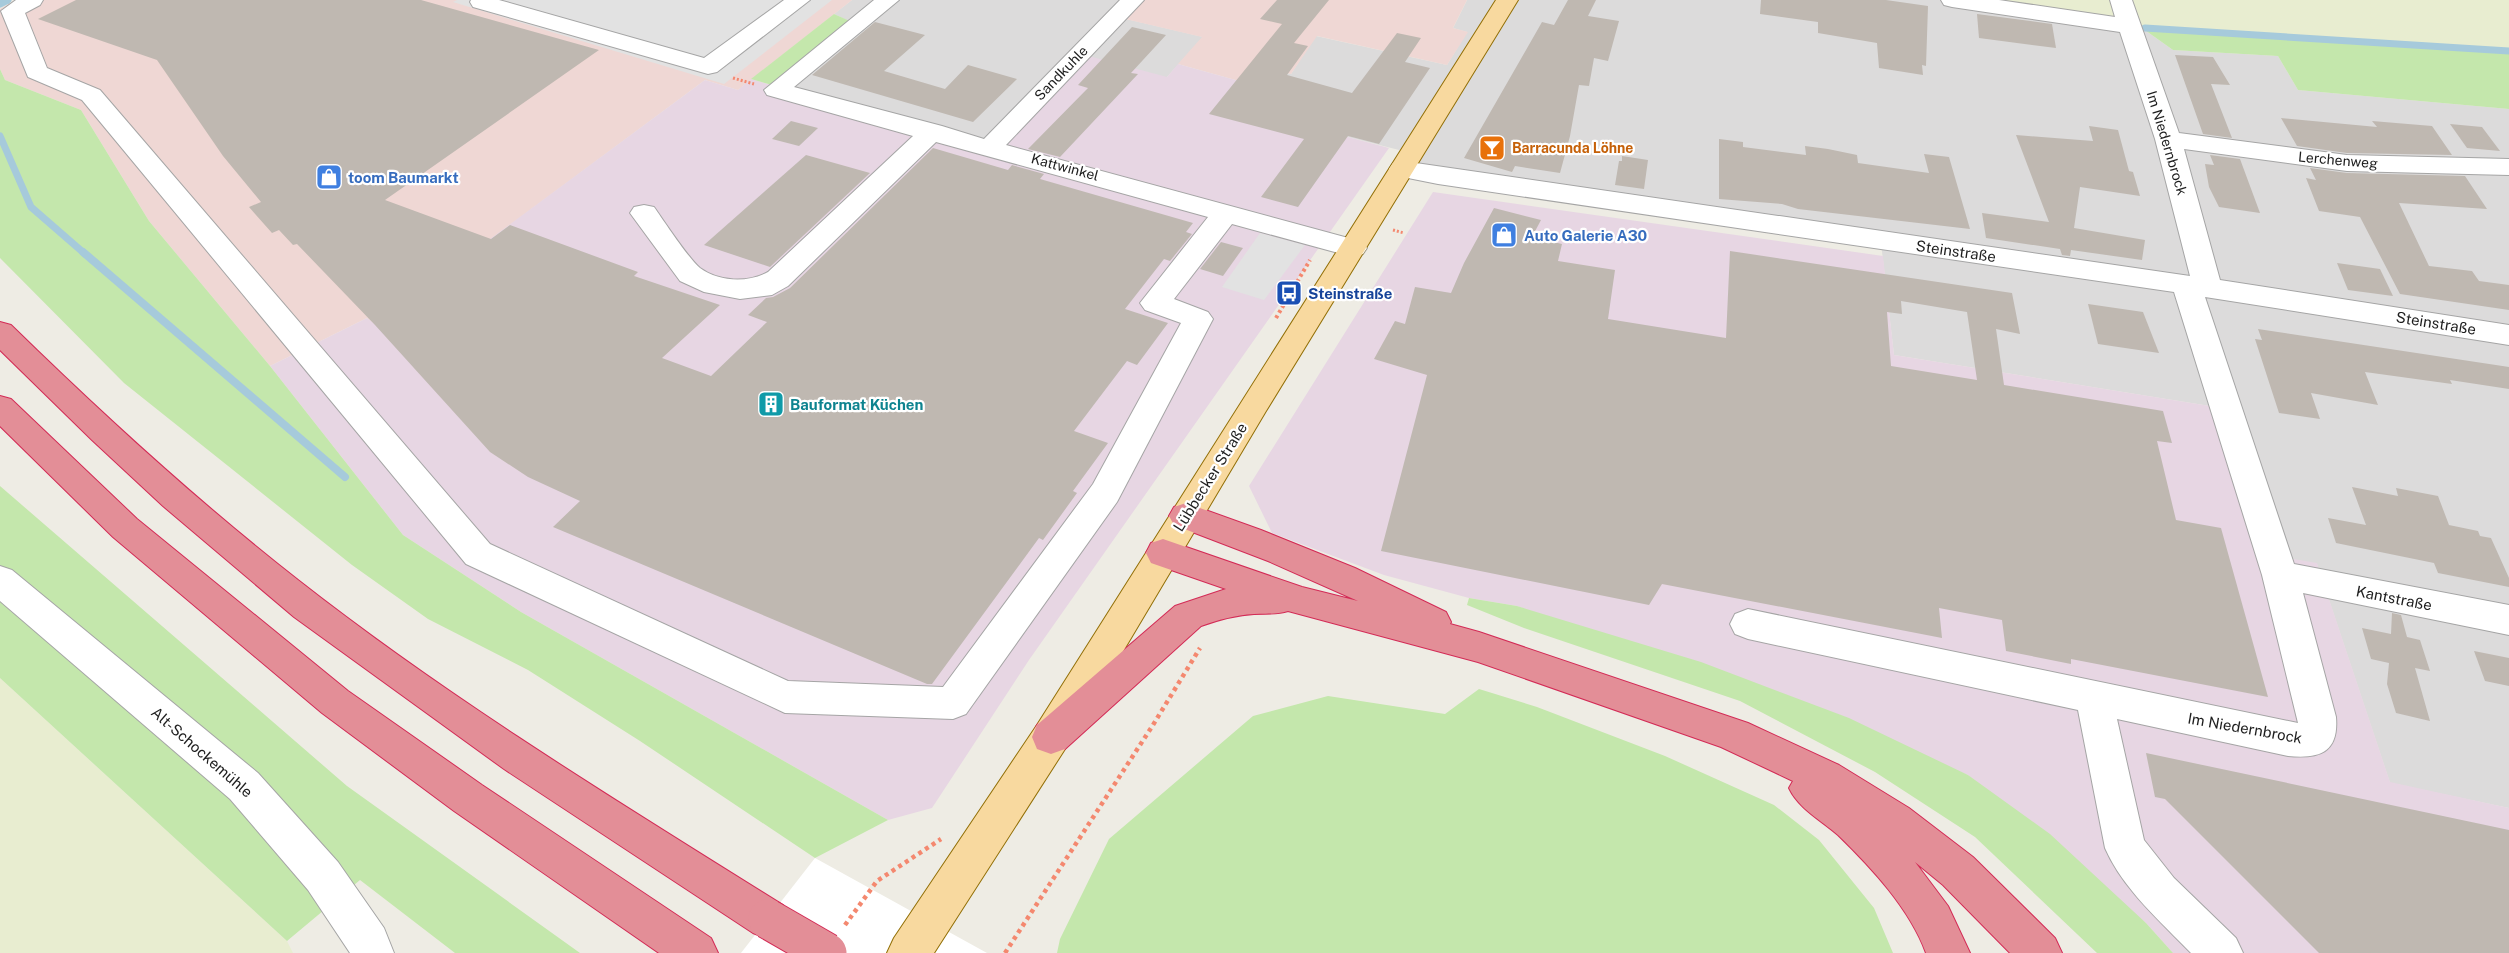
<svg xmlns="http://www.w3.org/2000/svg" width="2509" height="953" font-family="'Public Sans',sans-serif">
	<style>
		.residential { fill: #dcdbdb }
		.commercial { fill: #efd7d4 }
		.industrial { fill: #e7d6e3 }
		.farmland { fill: #e8edd0 }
		.grass { fill: #c4e7ac }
		.parking { fill: #e2e2e2 }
		.pier { fill: #fff }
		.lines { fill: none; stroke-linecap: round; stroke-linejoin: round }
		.stream-far1 { stroke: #a6cadb; stroke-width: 7 }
		.stream { stroke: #a6cadb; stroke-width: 8 }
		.building { fill: #bfb8b1; fill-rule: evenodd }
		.minor-casing { stroke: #a5a5a5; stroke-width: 2 }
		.major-casing { stroke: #926f06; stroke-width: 2 }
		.highway-casing { stroke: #d32b56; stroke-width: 2 }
		.path-far2 { stroke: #f4886f; stroke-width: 3; stroke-dasharray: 2 2; stroke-linecap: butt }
		.path-far1 { stroke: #f4886f; stroke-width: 4; stroke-dasharray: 3 3; stroke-linecap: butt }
		.path { stroke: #f4886f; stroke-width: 4.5; stroke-dasharray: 4 4; stroke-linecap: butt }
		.minor { fill: #fff; fill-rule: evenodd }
		.major { fill: #f8d99f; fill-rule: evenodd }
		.highway { fill: #e38e97; fill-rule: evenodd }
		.highway-bridge-casing { stroke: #d32b56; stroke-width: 41; stroke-linecap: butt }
		.highway-bridge { stroke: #e38e97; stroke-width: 39 }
		.labels { text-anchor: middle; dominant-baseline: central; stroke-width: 4.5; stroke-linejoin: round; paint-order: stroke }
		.far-street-label { font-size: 14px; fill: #1e1e1e; stroke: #fff }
		.far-food-label { font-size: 14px; font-weight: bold; fill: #c56008; stroke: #fff; text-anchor: start }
		.shop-label { font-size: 15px; font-weight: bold; fill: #366cbe; stroke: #fff; text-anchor: start }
		.street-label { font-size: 15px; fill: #1e1e1e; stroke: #fff }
		.transit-label { font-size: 15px; font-weight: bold; fill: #164399; stroke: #fff; text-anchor: start }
		.culture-label { font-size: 15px; font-weight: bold; fill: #0d838f; stroke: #fff; text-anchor: start }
	</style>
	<rect width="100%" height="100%" fill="#eeece4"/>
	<g class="residential">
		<path d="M852,0H1138L1122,18L1203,37L1167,77L991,151L772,85L851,22L834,14Z"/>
		<path d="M1467,0H1971L2130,23L2142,28L2173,50L2278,56L2298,90L2509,109V808L2390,783L2317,564L2259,553L2216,407L1894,355L1881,243L1399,172L1411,153L1332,133L1252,65L1291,74L1316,36L1447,65L1467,32L1453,28Z"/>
	</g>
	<g class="commercial">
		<path d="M15,0H852L738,90L705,80L375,325L367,318L270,366L149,221L81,110L5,80L0,69V9Z"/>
		<path d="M1138,0H1467L1453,28L1468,32L1447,65L1317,36L1291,74L1252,65L1239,81L1178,64L1202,37L1121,18Z"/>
	</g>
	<g class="industrial">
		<path d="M1085,55L1167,77L1178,64L1239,81L1333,133L1389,148L1029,660L932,808L888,820L521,612L403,535L270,366L367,318L375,324L705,80L738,90L751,79L991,150Z"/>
		<path d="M1433,192L1883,256L1894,355L2216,407L2259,553L2317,563L2390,782L2509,808V953H2173L2146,923L1968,775L1517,606L1469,598L1384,575L1272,533L1249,486Z"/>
	</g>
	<g class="farmland">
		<path d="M1971,0H2509V50L2142,28L2130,23Z"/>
		<path d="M0,678L287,941L293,953H0Z"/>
	</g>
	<g class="grass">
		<path d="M834,14L852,22L772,85L751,79Z"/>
		<path d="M2142,28L2509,50V109L2298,90L2278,56L2173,50Z"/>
		<path d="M0,69L5,80L81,110L149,221L270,366L403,535L521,612L888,820L815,858L640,741L528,670L428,619L352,565L124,383L0,258Z"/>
		<path d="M0,486L347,786L580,953H455L360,880L287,941L0,678Z"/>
		<path d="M1469,598L1517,606L1701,662L1849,718L1968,775L2050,834L2146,923L2173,953H2097L1975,837L1875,772L1740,701L1524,628L1467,605Z"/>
		<path d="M1479,689L1537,707L1665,756L1774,805L1819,840L1874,908L1893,953H1057L1060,939L1109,839L1253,716L1328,696L1445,714Z"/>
	</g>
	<g class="parking">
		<path d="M457,0H832L724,84L453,2Z"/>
		<path d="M1260,233L1305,245L1264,300L1222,287Z"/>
	</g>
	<path class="pier" d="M815,858L987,953H741Z"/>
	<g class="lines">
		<g class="stream-far1">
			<path d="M0,4L8,0"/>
			<path d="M2145,28L2509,51"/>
			<path d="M0,136L31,207L85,254"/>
		</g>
		<path class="stream" d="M83,252L345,477"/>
	</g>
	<g class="building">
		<path d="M76,0H421L599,50L385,200L491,239L510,225L638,272L634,276L720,305L662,358L711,376L767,322L748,315L766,298L773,297L790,288L933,148L1008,170L1012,165L1044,174L1040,179L1193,223L1186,232L1192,234L1170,261L1164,259L1125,309L1168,323L1137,365L1127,361L1074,431L1108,443L1073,491L1077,493L1043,540L1039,538L932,684H927L553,527L580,501L528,477L490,452L375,325L297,244L293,245L279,230L272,233L249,207L261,202L223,156L157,60L38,19Z"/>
		<path d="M1277,0H1329L1294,43L1308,46L1287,75L1352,93L1397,33L1421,38L1405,62L1430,68L1379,144L1348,136L1298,207L1261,197L1304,139L1209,114L1282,24L1260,19Z"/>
		<path d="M1568,0H1596L1588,16L1619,21L1608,61L1594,58L1589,86L1579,85L1570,136L1560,173L1515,166L1512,172L1464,158L1542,22L1554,25Z"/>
		<path d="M1761,0H1886L1928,6L1926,66L1922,65L1923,75L1879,68L1877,43L1818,33V22L1760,14Z"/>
		<path d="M1977,14L2052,24L2056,48L1979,38Z"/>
		<path d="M875,22L925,35L884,71L945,89L968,65L1017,79L973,122L812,75Z"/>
		<path d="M1132,27L1166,35L1131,73L1138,74L1060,157L1028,149L1088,88L1078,85Z"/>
		<path d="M2175,55L2213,57L2230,85L2211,84L2232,138L2203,134Z"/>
		<path d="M2281,118L2377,127L2372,121L2432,126L2452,155L2347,153L2297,146Z"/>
		<path d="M791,121L818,128L799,146L772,139Z"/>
		<path d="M2450,124L2482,127L2500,151L2467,148Z"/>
		<path d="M2089,126L2118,130L2129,171L2133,172L2140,196L2080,187L2074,228L2145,240L2142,260L2071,250L2070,256L2062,255L2060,249L1986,238L1982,213L2049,222L2016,135L2093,141Z"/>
		<path d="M1719,139L1743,142V147L1806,155L1805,146L1828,149L1857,155L1858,163L1929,173L1924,154L1949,157L1970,229L1798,209L1782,204L1719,199Z"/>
		<path d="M806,155L870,173L770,267L704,245Z"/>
		<path d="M2210,155L2240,159L2260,213L2219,207L2209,187L2205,164L2214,165Z"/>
		<path d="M1622,156L1648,160L1644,189L1615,185L1619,161H1622Z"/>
		<path d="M2310,168L2347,173L2465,176L2487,209L2399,203L2429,266L2472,271L2479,281L2509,285V310L2400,294L2360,217L2319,211L2306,178L2316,180Z"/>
		<path d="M1494,208L1541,220L1532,237L1562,244L1558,261L1615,270L1608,319L1726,338L1730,251L2012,293L2020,334L1996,329L2004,385L2163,411L2172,443L2157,441L2176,520L2221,528L2268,697L2071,659V664L2006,651L2002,620L1939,608L1942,638L1662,584L1649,605L1381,551L1427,375L1374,359L1395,321L1405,324L1415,287L1451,293L1464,263ZM1901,301L1967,312L1977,380L1891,366L1887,312L1902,314Z"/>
		<path d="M1221,242L1243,248L1223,276L1200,269Z"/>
		<path d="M2337,263L2380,269L2393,296L2348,290Z"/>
		<path d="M2088,304L2143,312L2159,353L2098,344Z"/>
		<path d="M2258,329L2509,367V389L2450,380L2452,384L2365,372L2378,405L2311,393L2320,419L2279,413L2255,339L2262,340Z"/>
		<path d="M2352,487L2398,496L2396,488L2438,496L2449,525L2478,531L2480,536L2491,538L2509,578V587L2438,573L2434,563L2336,543L2328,518L2366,525Z"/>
		<path d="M2392,613L2401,615L2407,637L2420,640L2430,671L2415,668L2430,721L2396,713L2387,684L2389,663L2371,659L2362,628L2391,634Z"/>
		<path d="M2474,651L2509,658V686L2485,681Z"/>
		<path d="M2146,753L2509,830V953H2319L2165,799L2155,797Z"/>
	</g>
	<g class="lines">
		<defs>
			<g id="minor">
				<path d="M16,0H43L40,5L25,13L47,68L100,90L490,544L788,681L943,687L1093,484L1181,323L1145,310L1140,303L1208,217L936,142L788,286L772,295L740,299L704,292L680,281L630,213L634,207L644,205L654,207C664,221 688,258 700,268C719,282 748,283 768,272L913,136L767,95L764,90L874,0H899L794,87L942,126L984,139L1120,0H1144L1006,145L1363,242L1367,248L1363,254L1353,257L1232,224L1174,299L1208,312L1213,319L1117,502L966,714L953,719L785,713L466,564L82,100L28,77L1,11Z"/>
				<path d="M471,0H499L704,58L784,0H810L717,72L708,74L473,7L470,2Z"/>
				<path d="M1941,0H1999L2115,17L2110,0H2132L2179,133L2347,155L2509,159V175L2347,171L2184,149L2220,280L2509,325V345L2205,297L2294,564L2509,605V635L2303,593L2336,717C2339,753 2319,759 2288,756L2117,719L2144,840L2174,878L2236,938L2243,953H2191C2160,921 2123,889 2105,848L2078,710L1748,639L1735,634L1730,624L1735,614L1748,609L2298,723L2262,575L2174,292L1438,184L1393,175L1389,169L1393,163L1402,161L2190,276L2155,139L2120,32L1952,7L1944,5Z"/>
				<path d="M0,566L12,570L258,773L338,862L384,928L394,953H350L308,890L230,799L0,601Z"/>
			</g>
			<path id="major" d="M1496,0H1518L1266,411L1065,749L934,953H887L894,938L1037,725Z"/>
			<g id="highway">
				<path d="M0,322L11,325C102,414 197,501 298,580C451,700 618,802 783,905L789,919L783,933L768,939L753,933L504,769L294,617L163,506L92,440L0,350Z"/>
				<path d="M0,396L11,399L137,519L348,691L482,785L711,938L718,953H659L454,811L322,713L113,537L0,426Z"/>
				<path d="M1186,503L1261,530L1355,568L1446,612L1451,622L1450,624L1479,632L1748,723L1839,765L1909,808L1973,857L2055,938L2062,953H2010L1943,885L1915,862L1948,906L1970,953H1926C1910,909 1871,867 1838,835C1821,820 1799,809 1789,788L1793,781L1721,747L1478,662L1288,611C1276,615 1266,613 1254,614C1235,615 1218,620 1201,626L1065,749L1051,754L1037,749L1032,737L1037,725L1175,606L1226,589L1151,563L1146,553L1151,543L1163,539L1302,587L1358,601L1268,561L1174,525L1169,516L1174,507Z"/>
			</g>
		</defs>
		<use href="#minor" class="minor-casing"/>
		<use href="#major" class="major-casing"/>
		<use href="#highway" class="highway-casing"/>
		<g class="path-far2">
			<path d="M733,78L754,84"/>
			<path d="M1393,230L1404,233"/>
		</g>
		<path class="path-far1" d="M1276,318L1310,260"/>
		<g class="path">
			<path d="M845,925L877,881L941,839"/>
			<path d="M1005,953L1153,725L1200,648"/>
		</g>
		<use href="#minor" class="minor"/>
		<use href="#major" class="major"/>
		<use href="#highway" class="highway"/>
		<defs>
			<path id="highway-bridge" d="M768,919L827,953"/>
		</defs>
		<use href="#highway-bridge" class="highway-bridge-casing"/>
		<use href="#highway-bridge" class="highway-bridge"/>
	</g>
	<defs>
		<symbol id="bar-square" viewBox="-11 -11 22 22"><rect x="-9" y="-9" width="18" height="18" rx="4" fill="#e8710a" stroke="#fff"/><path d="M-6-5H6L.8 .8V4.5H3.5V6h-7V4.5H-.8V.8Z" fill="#fff"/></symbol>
		<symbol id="shop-square" viewBox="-11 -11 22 22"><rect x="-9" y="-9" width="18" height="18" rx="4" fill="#3f7fe0" stroke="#fff"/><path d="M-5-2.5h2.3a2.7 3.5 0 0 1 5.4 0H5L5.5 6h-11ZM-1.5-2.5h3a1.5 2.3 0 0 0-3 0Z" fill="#fff"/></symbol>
		<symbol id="bus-square" viewBox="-11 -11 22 22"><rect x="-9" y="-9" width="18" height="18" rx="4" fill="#1a4fb4" stroke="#fff"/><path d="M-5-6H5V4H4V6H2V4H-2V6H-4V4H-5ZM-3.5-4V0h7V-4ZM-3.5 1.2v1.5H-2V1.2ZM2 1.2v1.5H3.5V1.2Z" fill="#fff"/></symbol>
		<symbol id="building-square" viewBox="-11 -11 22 22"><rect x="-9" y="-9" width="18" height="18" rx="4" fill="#0f9aa8" stroke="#fff"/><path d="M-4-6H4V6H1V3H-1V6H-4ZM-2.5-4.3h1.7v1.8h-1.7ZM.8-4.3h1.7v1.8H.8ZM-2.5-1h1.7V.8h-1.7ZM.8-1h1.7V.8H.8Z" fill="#fff"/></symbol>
	</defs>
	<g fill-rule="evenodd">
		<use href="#bar-square" x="1477" y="133" width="30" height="30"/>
		<use href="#shop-square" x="314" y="162" width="30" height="30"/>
		<use href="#shop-square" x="1489" y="220" width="30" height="30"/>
		<use href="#bus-square" x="1274" y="278" width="30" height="30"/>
		<use href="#building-square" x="756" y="389" width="30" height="30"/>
	</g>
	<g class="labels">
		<g class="far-street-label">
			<text transform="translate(1061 73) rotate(-46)">Sandkuhle</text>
			<text transform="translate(2167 143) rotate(73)">Im Niedernbrock</text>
			<text transform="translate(2338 160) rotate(5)">Lerchenweg</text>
			<text transform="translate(1065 167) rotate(15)">Kattwinkel</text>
		</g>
		<g class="far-food-label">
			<text x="1512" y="148">Barracunda Löhne</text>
		</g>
		<g class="shop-label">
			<text x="348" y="177">toom Baumarkt</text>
			<text x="1524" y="235">Auto Galerie A30</text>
		</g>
		<g class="street-label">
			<text transform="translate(1956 251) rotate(8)">Steinstraße</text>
			<text transform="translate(2436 323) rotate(9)">Steinstraße</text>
			<text transform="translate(1210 477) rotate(-58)">Lübbecker Straße</text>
			<text transform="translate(2394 598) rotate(11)">Kantstraße</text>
			<text transform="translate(2245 728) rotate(10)">Im Niedernbrock</text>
			<text transform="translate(202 752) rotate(41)">Alt-Schockemühle</text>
		</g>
		<g class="transit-label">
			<text x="1308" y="293">Steinstraße</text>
		</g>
		<g class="culture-label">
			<text x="790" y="404">Bauformat Küchen</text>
		</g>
	</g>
</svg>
